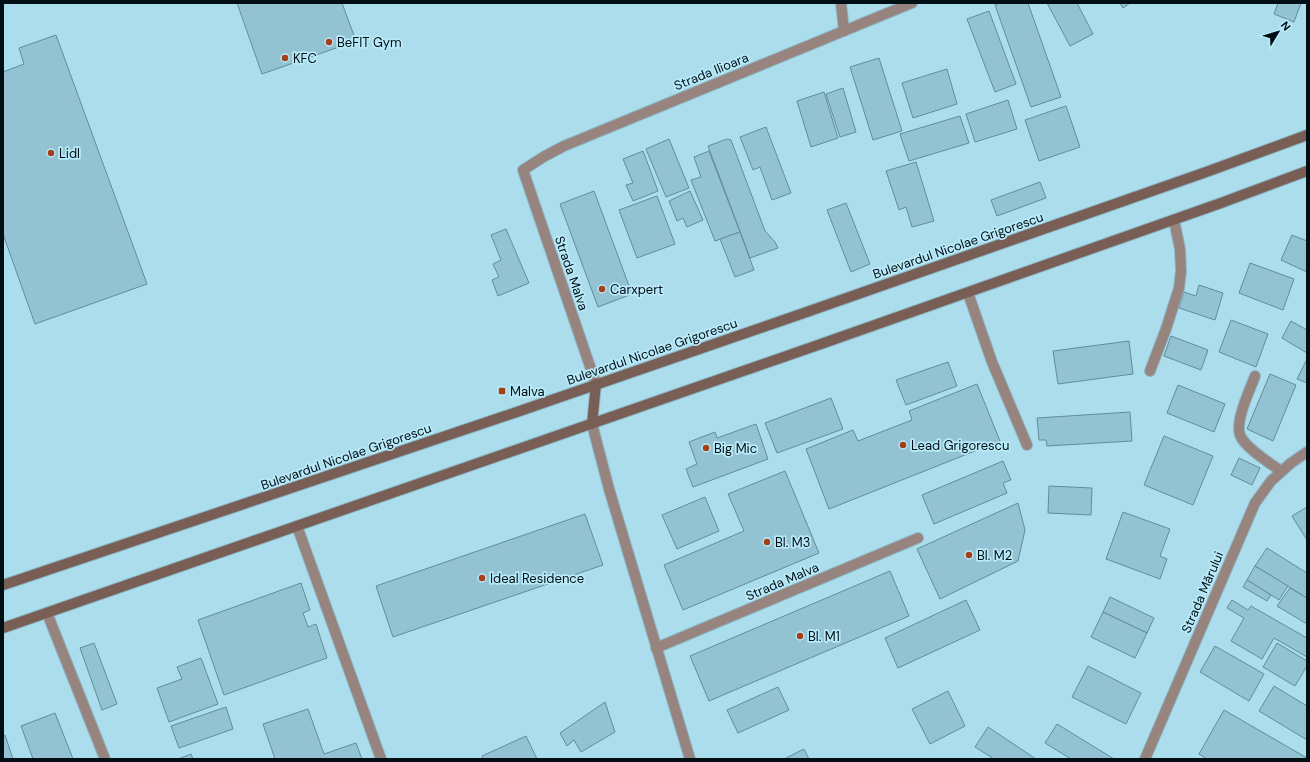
<svg xmlns="http://www.w3.org/2000/svg" width="1310" height="762" font-family="'DM Sans',sans-serif">
<style>
.building{fill:#93c3d2;stroke:#5f8d9b}
.lines{fill:none;stroke-linecap:round;stroke-linejoin:round}
.lane-casing{stroke:#8db8c6;stroke-width:12}
.street-casing{stroke:#8db8c6;stroke-width:12}
.secondary-casing{stroke:#8db8c6;stroke-width:12}
.lane{stroke:#97847e;stroke-width:10}
.street{stroke:#97847e;stroke-width:10}
.secondary{stroke:#785e55;stroke-width:10}
.poi-dot{fill:#a53f17;stroke:#b9eafa;stroke-width:1.5}
.labels{text-anchor:middle;stroke-width:3.5;stroke-linejoin:round;paint-order:stroke}
.poi-label{font-size:13px;fill:#000f14;stroke:#b9eafa;text-anchor:start}
.street-label{font-size:13px;fill:#000f14;stroke:#b9eafa}
</style>
<rect width="100%" height="100%" fill="#acdded"/>
<g class="building">
<polygon points="237,3 342,3 356,41 262,74"/>
<polygon points="1000,3 1028,3 1061,97 1031,107 995,5"/>
<polygon points="1047,3 1077,3 1093,34 1070,46"/>
<polygon points="1120,3 1130,3 1123,8"/>
<polygon points="1278,3 1301,3 1294,22 1274,14"/>
<polygon points="989,11 1016,84 995,92 967,19"/>
<polygon points="56,35 147,284 35,324 3,234 3,72 24,64 19,48"/>
<polygon points="879,58 902,131 873,140 850,67"/>
<polygon points="947,69 957,104 913,118 902,83"/>
<polygon points="843,88 856,132 840,137 826,94"/>
<polygon points="824,92 838,138 811,147 797,101"/>
<polygon points="1008,100 1017,129 975,142 966,114"/>
<polygon points="1066,106 1080,147 1039,161 1025,120"/>
<polygon points="960,116 969,143 909,161 900,134"/>
<polygon points="766,127 791,193 772,200 760,167 753,170 740,137"/>
<polygon points="669,139 689,188 666,197 646,149"/>
<polygon points="727,139 731,140 765,231 775,242 778,248 750,258 708,146"/>
<polygon points="643,151 658,191 633,201 626,185 633,183 623,159"/>
<polygon points="709,151 740,232 715,241 691,180 701,177 694,157"/>
<polygon points="916,162 934,221 912,227 906,207 899,210 886,171"/>
<polygon points="1040,182 1046,198 997,216 991,200"/>
<polygon points="594,191 632,294 598,307 560,204"/>
<polygon points="690,191 703,220 687,227 683,218 677,221 669,201"/>
<polygon points="657,196 675,244 637,258 619,210"/>
<polygon points="846,203 870,264 851,272 827,210"/>
<polygon points="506,229 529,283 498,296 492,280 499,277 493,264 501,260 491,235"/>
<polygon points="740,232 754,270 735,277 720,239"/>
<polygon points="1292,235 1307,241 1307,272 1281,260"/>
<polygon points="1250,263 1294,279 1283,310 1239,293"/>
<polygon points="1199,285 1223,293 1215,320 1179,308 1184,292 1196,296"/>
<polygon points="1231,320 1268,334 1256,367 1219,352"/>
<polygon points="1291,321 1307,330 1307,353 1282,338"/>
<polygon points="1171,336 1208,350 1201,370 1164,356"/>
<polygon points="1129,341 1133,374 1058,384 1053,351"/>
<polygon points="1307,359 1307,383 1297,379"/>
<polygon points="948,362 957,386 906,405 896,380"/>
<polygon points="1270,374 1296,385 1273,441 1247,429"/>
<polygon points="977,384 1000,441 829,509 806,449 853,430 858,441 912,420 909,411"/>
<polygon points="1178,385 1225,404 1214,432 1167,413"/>
<polygon points="831,398 843,429 777,453 765,423"/>
<polygon points="1130,412 1132,441 1047,446 1046,440 1039,440 1037,418"/>
<polygon points="756,424 768,459 693,487 686,469 697,464 689,442 715,432 717,438"/>
<polygon points="1164,436 1213,456 1193,505 1144,485"/>
<polygon points="1239,458 1260,468 1252,485 1231,475"/>
<polygon points="1003,461 1011,480 1003,483 1007,493 934,524 922,495"/>
<polygon points="785,471 819,553 683,610 664,565 744,531 728,494"/>
<polygon points="1049,486 1092,488 1091,515 1048,513"/>
<polygon points="705,497 719,531 677,549 662,515"/>
<polygon points="1018,503 1025,530 1018,561 940,599 917,549"/>
<polygon points="1307,507 1307,540 1292,516"/>
<polygon points="1123,512 1170,529 1160,556 1167,559 1160,579 1106,559"/>
<polygon points="585,514 603,565 393,637 376,586"/>
<polygon points="1267,548 1307,573 1307,598 1255,566"/>
<polygon points="1255,566 1288,586 1279,600 1247,580"/>
<polygon points="890,571 909,616 709,701 690,656"/>
<polygon points="1247,580 1271,595 1267,601 1243,587"/>
<polygon points="301,583 310,610 303,613 308,627 316,624 327,658 224,695 198,620"/>
<polygon points="1290,588 1307,598 1307,624 1277,606"/>
<polygon points="1110,597 1154,618 1147,633 1103,612"/>
<polygon points="966,600 980,630 898,668 885,638"/>
<polygon points="1232,600 1248,610 1251,606 1307,638 1307,657 1274,638 1262,659 1231,641 1244,618 1227,608"/>
<polygon points="1103,612 1147,633 1135,658 1091,637"/>
<polygon points="94,643 117,704 102,710 80,648"/>
<polygon points="1277,643 1307,661 1307,666 1295,686 1263,667"/>
<polygon points="1215,646 1264,674 1249,701 1200,672"/>
<polygon points="201,658 218,704 169,722 157,688 182,679 177,667"/>
<polygon points="1088,666 1141,693 1126,724 1072,697"/>
<polygon points="1274,686 1307,706 1307,740 1259,711"/>
<polygon points="778,687 789,710 738,733 727,710"/>
<polygon points="948,691 965,726 930,744 912,709"/>
<polygon points="605,702 615,732 581,752 574,740 567,746 560,733"/>
<polygon points="226,707 233,729 179,748 171,726"/>
<polygon points="308,709 324,754 356,743 362,759 275,759 263,724"/>
<polygon points="1224,710 1307,758 1307,759 1207,759 1199,754"/>
<polygon points="55,713 73,759 33,759 21,726"/>
<polygon points="1057,724 1114,759 1071,759 1045,743"/>
<polygon points="988,727 1036,759 994,759 975,747"/>
<polygon points="5,735 13,759 3,759 3,736"/>
<polygon points="526,736 537,759 483,759 482,756"/>
<polygon points="804,749 809,759 784,759"/>
<polygon points="191,754 193,759 178,759"/>
</g>
<g class="lines">
<g class="lane-casing">
<g id="lane">
<polyline points="841,3 844,31"/>
<polyline points="297,526 381,759"/>
<polyline points="47,613 105,759"/>
<polyline points="656,648 918,538"/>
</g>
</g>
<g class="street-casing">
<g id="street">
<polyline points="968,293 992,362 1027,445"/>
<polyline points="1150,371 1166,329 1179,288 1181,271 1180,249 1174,220"/>
<path d="M1255,376C1250,390 1235,420 1240,435C1245,448 1270,463 1281,471"/>
<polyline points="596,384 523,170 545,156 564,146 912,3"/>
<polyline points="592,424 609,489 690,759"/>
<polyline points="1145,759 1255,503 1271,481 1291,463 1307,452"/>
</g>
</g>
<g class="secondary-casing">
<g id="secondary">
<polyline points="592,424 596,384"/>
<polyline points="3,585 514,413 801,314 1209,171 1307,135"/>
<polyline points="3,628 821,344 1221,203 1307,171"/>
</g>
</g>
<use href="#lane" class="lane"/>
<use href="#street" class="street"/>
<use href="#secondary" class="secondary"/>
</g>
<g class="poi-dot">
<circle cx="329" cy="42" r="4"/>
<circle cx="285" cy="58" r="4"/>
<circle cx="51" cy="153" r="4"/>
<circle cx="602" cy="289" r="4"/>
<rect x="498" y="387" width="8" height="8" rx="2"/>
<circle cx="903" cy="445" r="4"/>
<circle cx="706" cy="448" r="4"/>
<circle cx="767" cy="542" r="4"/>
<circle cx="969" cy="555" r="4"/>
<circle cx="482" cy="578" r="4"/>
<circle cx="800" cy="636" r="4"/>
</g>
<g class="labels">
<g class="poi-label">
<text x="337" y="47">BeFIT Gym</text>
<text x="293" y="63">KFC</text>
<text x="59" y="158">Lidl</text>
<text x="610" y="294">Carxpert</text>
<text x="510" y="396">Malva</text>
<text x="911" y="450">Lead Grigorescu</text>
<text x="714" y="453">Big Mic</text>
<text x="775" y="547">Bl. M3</text>
<text x="977" y="560">Bl. M2</text>
<text x="490" y="583">Ideal Residence</text>
<text x="808" y="641">Bl. M1</text>
</g>
<g class="street-label">
<text transform="translate(711 71) rotate(-22)" y="5">Strada Ilioara</text>
<text transform="translate(958 245) rotate(-19)" y="5">Bulevardul Nicolae Grigorescu</text>
<text transform="translate(572 273) rotate(71)" y="5">Strada Malva</text>
<text transform="translate(652 351) rotate(-19)" y="5">Bulevardul Nicolae Grigorescu</text>
<text transform="translate(346 456) rotate(-19)" y="5">Bulevardul Nicolae Grigorescu</text>
<text transform="translate(782 581) rotate(-23)" y="5">Strada Malva</text>
<text transform="translate(1202 592) rotate(-67)" y="5">Strada Mărului</text>
</g>
</g>
<rect width="1310" height="762" fill="none" stroke="#000f14" stroke-width="8"/>
<g transform="translate(1278 32) rotate(52)" stroke="#b9eafa" stroke-width="3" paint-order="stroke">
<path d="M0-3L7 15L0 10L-7 15Z" fill="#000f14"/>
<text y="-6" font-size="11" font-weight="bold" text-anchor="middle" fill="#000f14">N</text>
</g>
</svg>
